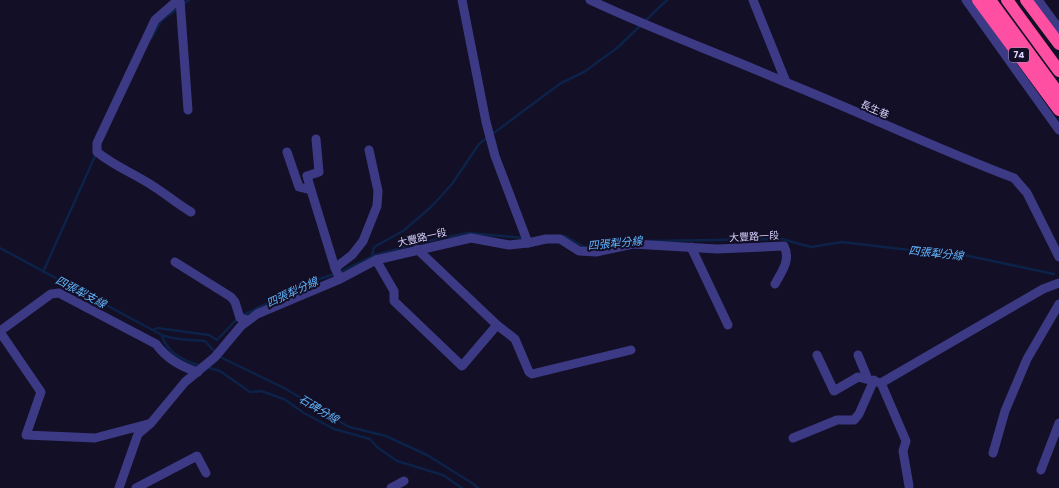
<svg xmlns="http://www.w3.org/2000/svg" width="1059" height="488" font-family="Poppins,'Noto Sans TC',sans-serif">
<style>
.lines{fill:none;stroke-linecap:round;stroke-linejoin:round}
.stream{stroke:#0c2248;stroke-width:2.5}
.minor{stroke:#3d3a85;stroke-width:9}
.highway{stroke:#ff4fa3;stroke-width:12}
.labels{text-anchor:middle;stroke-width:4;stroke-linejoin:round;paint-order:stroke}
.shield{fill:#130f26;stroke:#9e99be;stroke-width:1}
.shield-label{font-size:9px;font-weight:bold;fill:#d9d4ff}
.street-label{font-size:10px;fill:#d9d4ff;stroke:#130f26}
.water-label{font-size:11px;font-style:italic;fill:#62b6ff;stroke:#130f26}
</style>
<rect width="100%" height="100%" fill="#130f26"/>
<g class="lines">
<g class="stream">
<polyline points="182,5 189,0"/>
<polyline points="645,21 667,0"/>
<polyline points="151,39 161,21 178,8"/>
<polyline points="561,236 565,236 584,247 619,243"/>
<polyline points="648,241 782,239 811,247 842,242 935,253 950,252 1054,274"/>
<path d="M0,248L162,335C176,341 190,339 205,341L215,352"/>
<polyline points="372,256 374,247 403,231 431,207 452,184 479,144 561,83 584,72 617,48 641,25"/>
<polyline points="43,272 96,154"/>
<polyline points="340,272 375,255 428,241 468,233 524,238"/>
<polyline points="241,316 316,280 335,274"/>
<polyline points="153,330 157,328 209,335 217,340 237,319"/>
<path d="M162,336C168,354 184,361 201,366"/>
<polyline points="218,356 286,389 349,427 386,436 427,455 472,483 478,488"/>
<polyline points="206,367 220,371 250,392 261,391 284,399 304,413 334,429 370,439 377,447 397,461 443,475 462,488"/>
</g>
<g class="minor">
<path d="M178,0L155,20L97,143V152C114,166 135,174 153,186C166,194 177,204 191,212"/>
<polyline points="180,0 188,110"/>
<polyline points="462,0 486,122 495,156 528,243"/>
<path d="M590,0C654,30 720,54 785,82C862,113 937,149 1014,178L1027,193L1059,257"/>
<polyline points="753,0 786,82"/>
<polyline points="966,0 1059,130"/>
<polyline points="1038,0 1059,29"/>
<polyline points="287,152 299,187 311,190 335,268 340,279"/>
<polyline points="311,190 307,176 319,172 316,139"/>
<polyline points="691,247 728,325"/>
<polyline points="417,249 497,325 515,339 529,372 532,374 631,350"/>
<polyline points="376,260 394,291 394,301 462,366 497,325"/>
<polyline points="175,262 231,297 235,302 240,318 248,320"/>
<polyline points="335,268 352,255 363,241 377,206 378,191 369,150"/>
<path d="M0,331L51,294L59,293L156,344C167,359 181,367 198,372"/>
<polyline points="0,332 41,392 26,435 95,438 148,424"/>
<polyline points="817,355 834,391 858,377 881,383 1043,289 1059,283"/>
<polyline points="858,355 867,377"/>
<polyline points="881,383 906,441 903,451 909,486"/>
<polyline points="793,438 837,420 854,420 859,414 874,380"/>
<polyline points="993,453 1005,411 1027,359 1059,304"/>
<polyline points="1041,470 1059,423"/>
<path d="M119,488L138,434L151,423L185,382L215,357L241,326L257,314L340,279L376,260L471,238L509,245L528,243L546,239H560L579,251L596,252L633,244L717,249L784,246C791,260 782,271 775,284"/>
<polyline points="136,488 197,456 206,473"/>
<polyline points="391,488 404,481"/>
</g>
<g class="highway">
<polyline points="978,0 1059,110"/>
<polyline points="990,0 1059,94"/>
<polyline points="1007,0 1059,71"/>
<polyline points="1026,0 1059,44"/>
</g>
</g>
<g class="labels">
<rect class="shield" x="1009" y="48" width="20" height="14" rx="3"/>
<g class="shield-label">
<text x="1019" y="58">74</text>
</g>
<g class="street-label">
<text transform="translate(875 109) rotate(23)" y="4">長生巷</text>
<text transform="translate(754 236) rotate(-3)" y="4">大豐路一段</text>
<text transform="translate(422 237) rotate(-13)" y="4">大豐路一段</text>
</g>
<g class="water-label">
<text transform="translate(615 243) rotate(-5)" y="4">四張犁分線</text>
<text transform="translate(936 253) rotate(6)" y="4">四張犁分線</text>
<text transform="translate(81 292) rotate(28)" y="4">四張犁支線</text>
<text transform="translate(292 292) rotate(-25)" y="4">四張犁分線</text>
<text transform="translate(319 409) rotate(31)" y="4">石碑分線</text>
</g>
</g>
</svg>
